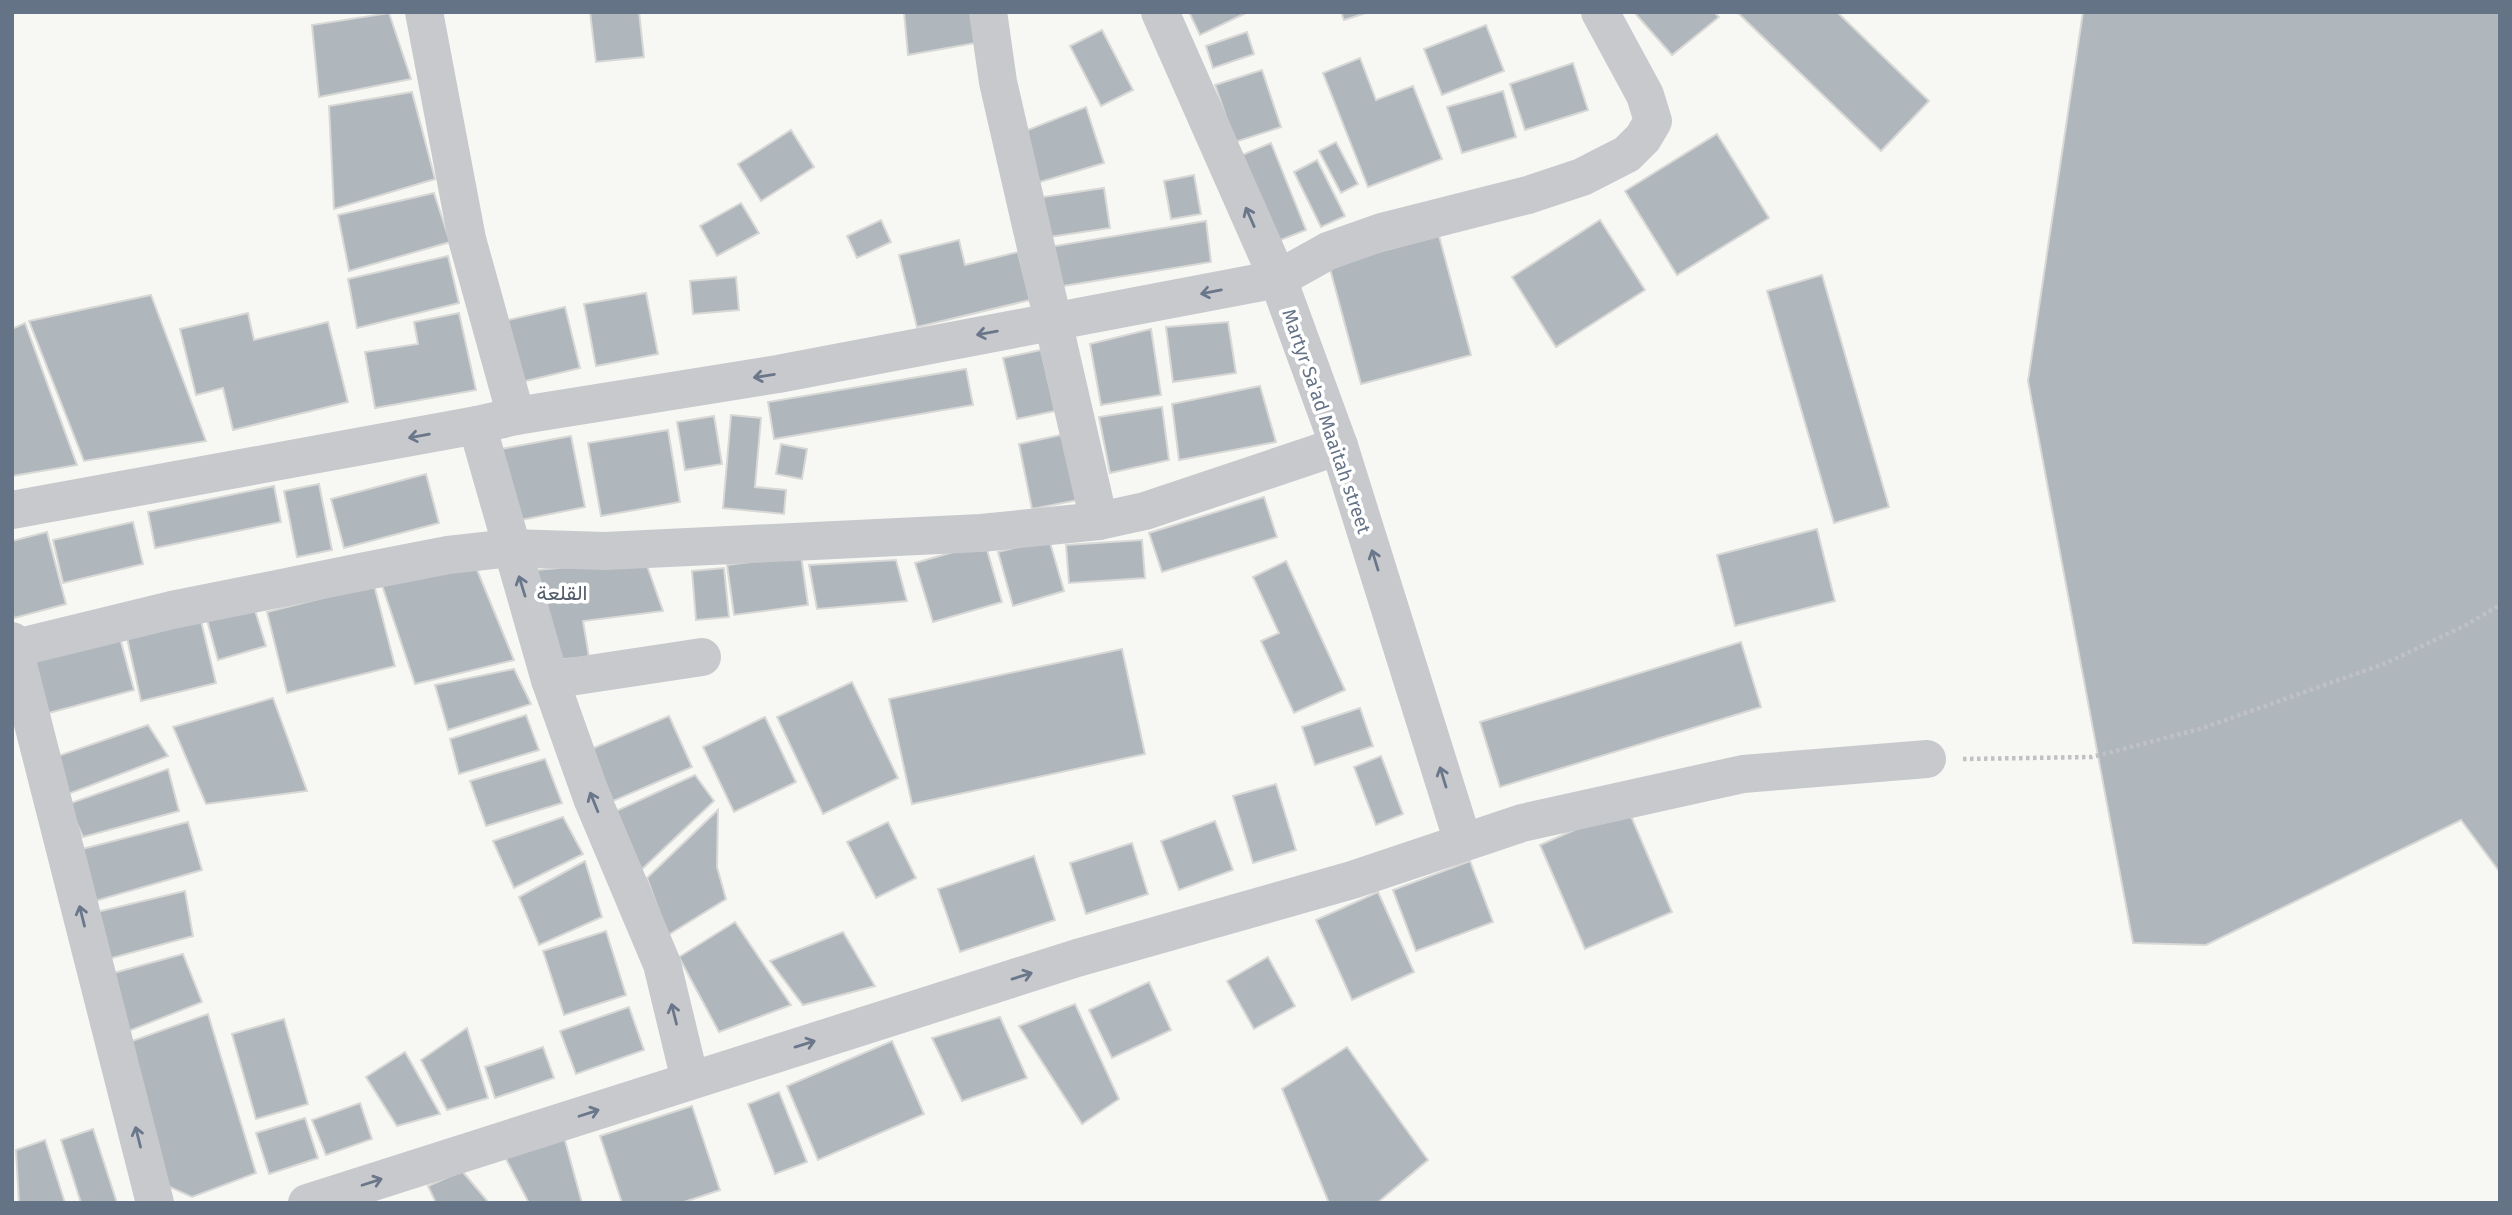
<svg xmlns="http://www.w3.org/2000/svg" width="2512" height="1215" font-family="'Fira Sans',Vazirmatn,sans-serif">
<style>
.building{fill:#afb6bc;stroke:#d8d8d6;stroke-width:2}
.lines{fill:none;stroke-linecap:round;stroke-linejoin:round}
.path{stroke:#c0c1c4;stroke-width:4.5;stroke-dasharray:3.5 3.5;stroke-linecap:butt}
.minor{stroke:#c7c9cd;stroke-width:38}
.oneway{stroke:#6a778a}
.labels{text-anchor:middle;stroke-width:7;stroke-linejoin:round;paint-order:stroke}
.street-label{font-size:19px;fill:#657386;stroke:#fff}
.neighbourhood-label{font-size:21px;fill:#535d6a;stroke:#fff}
</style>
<rect width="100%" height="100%" fill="#f7f7f4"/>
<g class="building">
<polygon points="590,12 639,12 644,57 596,62"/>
<polygon points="904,12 976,12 981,42 908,55"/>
<polygon points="1189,12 1243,12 1244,14 1200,35"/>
<polygon points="1341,12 1369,12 1344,20"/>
<polygon points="1634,12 1714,12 1719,17 1672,55"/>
<polygon points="1737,12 1837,12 1929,101 1881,151"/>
<polygon points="2083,12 2500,12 2499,871 2461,820 2206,945 2133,943 2028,381"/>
<polygon points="389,13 411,79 319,97 312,25"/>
<polygon points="1486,25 1504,71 1442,95 1424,49"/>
<polygon points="1102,30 1133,90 1101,106 1070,46"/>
<polygon points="1247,32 1254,54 1213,68 1206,46"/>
<polygon points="1360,58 1376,100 1413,86 1442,159 1368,187 1323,73"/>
<polygon points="1573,63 1588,110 1525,130 1510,84"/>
<polygon points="1262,70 1281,127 1235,142 1215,85"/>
<polygon points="1503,91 1516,137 1462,153 1447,107"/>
<polygon points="412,92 435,179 334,209 329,106"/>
<polygon points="1086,107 1104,163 1033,184 1020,133"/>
<polygon points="791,130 814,167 761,201 738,164"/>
<polygon points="1717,134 1769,218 1677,275 1625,191"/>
<polygon points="1336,142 1358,184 1341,193 1319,151"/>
<polygon points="1271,143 1306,230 1278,241 1242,155"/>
<polygon points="1317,160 1345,216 1321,227 1294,172"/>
<polygon points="1194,175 1201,214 1171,219 1164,181"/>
<polygon points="1104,188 1110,228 1049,237 1043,197"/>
<polygon points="434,193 450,242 349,271 338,215"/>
<polygon points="741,203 759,233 717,256 700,226"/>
<polygon points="881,220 891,242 857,258 847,236"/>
<polygon points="1600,220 1645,290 1556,347 1512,277"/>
<polygon points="1206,221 1211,262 1057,287 1049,247"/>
<polygon points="1439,236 1471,355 1361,384 1329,265"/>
<polygon points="959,240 965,265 1018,252 1030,300 917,327 899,255"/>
<polygon points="448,256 459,303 357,328 348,279"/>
<polygon points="1822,275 1889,507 1834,523 1767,291"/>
<polygon points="736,277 739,310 693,314 690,281"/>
<polygon points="646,293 658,354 596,366 584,304"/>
<polygon points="151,295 206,441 84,461 29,321"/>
<polygon points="565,307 580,368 513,384 499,322"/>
<polygon points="248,313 254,340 328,322 348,402 233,430 223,388 196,395 180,329"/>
<polygon points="459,313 476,390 375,408 365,352 418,344 414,322"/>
<polygon points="1228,322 1236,373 1173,382 1166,327"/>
<polygon points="25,323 77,465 12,476 12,329"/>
<polygon points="1151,329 1161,395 1101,405 1090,344"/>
<polygon points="1041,350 1055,411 1017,419 1003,358"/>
<polygon points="966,369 973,405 774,439 768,402"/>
<polygon points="1260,386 1276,442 1179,460 1172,404"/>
<polygon points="1162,407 1169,460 1110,473 1099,417"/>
<polygon points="731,415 761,418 755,487 786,490 784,514 723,508"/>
<polygon points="714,416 722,464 685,470 677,422"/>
<polygon points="668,430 680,502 601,516 588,443"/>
<polygon points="1070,433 1083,499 1032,509 1019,444"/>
<polygon points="571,436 585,507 511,522 496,450"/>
<polygon points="781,444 807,449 802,479 776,474"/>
<polygon points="426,474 439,523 344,548 331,499"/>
<polygon points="319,484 332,550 297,557 284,491"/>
<polygon points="274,486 281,522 155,548 148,512"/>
<polygon points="1264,497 1277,537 1162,572 1149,533"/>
<polygon points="133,522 143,564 63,583 53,540"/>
<polygon points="1817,529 1835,601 1735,626 1717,555"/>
<polygon points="47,532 66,604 14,618 12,610 12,541"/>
<polygon points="1049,539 1064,591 1013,606 998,552"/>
<polygon points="1142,540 1145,578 1069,583 1066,545"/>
<polygon points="985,543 1002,602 933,622 915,563"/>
<polygon points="801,555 808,605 734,615 727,565"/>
<polygon points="473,560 514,660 415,684 381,582"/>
<polygon points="645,560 663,611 583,621 589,657 553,660 536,570"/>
<polygon points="896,560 907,601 817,609 809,565"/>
<polygon points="1286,561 1345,690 1294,713 1261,641 1279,633 1253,577"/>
<polygon points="724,568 729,617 696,620 692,571"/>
<polygon points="374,585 395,666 287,693 267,612"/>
<polygon points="254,607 266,646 218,660 207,620"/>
<polygon points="201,621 216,683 141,701 127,638"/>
<polygon points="118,631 134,690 45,714 29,656"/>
<polygon points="1741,642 1761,707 1500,787 1480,722"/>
<polygon points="1122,649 1145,754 912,804 889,699"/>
<polygon points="514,669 531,704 448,730 435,685"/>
<polygon points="852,682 898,778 823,814 777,717"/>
<polygon points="273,698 307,791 206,804 173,727"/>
<polygon points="1360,708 1373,746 1315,765 1302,727"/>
<polygon points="526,715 539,750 459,774 450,739"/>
<polygon points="669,716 692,767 613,801 591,749"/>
<polygon points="765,717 796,782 734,812 703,747"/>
<polygon points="148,725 168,756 68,794 55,757"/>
<polygon points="1381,756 1403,814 1376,825 1354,767"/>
<polygon points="545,759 562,803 486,826 470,781"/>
<polygon points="168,769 179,811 83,837 68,804"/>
<polygon points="695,775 714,801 639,872 616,811"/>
<polygon points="1276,784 1296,850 1253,863 1233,796"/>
<polygon points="1627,807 1672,912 1585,949 1540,845"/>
<polygon points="718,810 717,867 726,899 668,935 647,878"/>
<polygon points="563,817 583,854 514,888 493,841"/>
<polygon points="1215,821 1233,870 1179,890 1161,841"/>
<polygon points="188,822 202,870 95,901 82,849"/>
<polygon points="888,822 916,878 876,898 847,842"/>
<polygon points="1132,843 1148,894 1086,914 1070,863"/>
<polygon points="1034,856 1055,920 960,952 938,889"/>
<polygon points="585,861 602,917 539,945 519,897"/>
<polygon points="1470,861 1493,922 1416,951 1393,890"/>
<polygon points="185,891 193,936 108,959 97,912"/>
<polygon points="1378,892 1414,972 1352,1000 1316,920"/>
<polygon points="735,922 791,1005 719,1032 679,957"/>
<polygon points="606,931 626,995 564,1015 543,951"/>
<polygon points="843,932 875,986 803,1005 770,961"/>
<polygon points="183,954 202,1002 126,1032 110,974"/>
<polygon points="1268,957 1295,1006 1254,1029 1227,981"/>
<polygon points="1149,982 1171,1030 1112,1058 1089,1010"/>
<polygon points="1075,1004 1119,1099 1082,1124 1019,1026"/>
<polygon points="629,1007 644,1050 576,1074 560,1031"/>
<polygon points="208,1014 256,1173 192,1197 161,1183 118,1046"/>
<polygon points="1000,1017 1027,1078 962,1101 932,1038"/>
<polygon points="284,1019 308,1104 256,1119 232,1034"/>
<polygon points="467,1028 488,1098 447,1110 421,1060"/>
<polygon points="892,1041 924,1114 818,1160 787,1086"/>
<polygon points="543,1047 554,1078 495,1098 485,1067"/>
<polygon points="1347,1047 1428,1160 1377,1203 1329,1203 1282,1089"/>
<polygon points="405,1052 440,1114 397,1126 366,1077"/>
<polygon points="779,1092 807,1162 775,1174 748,1104"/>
<polygon points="360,1103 372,1139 326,1155 312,1120"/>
<polygon points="692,1106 720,1190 681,1203 622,1203 600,1136"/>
<polygon points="305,1118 318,1158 269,1174 256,1133"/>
<polygon points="93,1129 117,1203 81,1203 61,1140"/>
<polygon points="564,1137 582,1203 529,1203 505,1157"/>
<polygon points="45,1140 65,1203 19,1203 16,1150"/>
<polygon points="462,1171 489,1203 436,1203 428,1186"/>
</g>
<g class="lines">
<polyline class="path" points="1963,759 2092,757 2200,729 2384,664 2464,626 2500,605"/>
<g class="minor">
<polyline points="424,12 467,239 516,416"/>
<polyline points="988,12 998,82 1099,521"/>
<polyline points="1160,12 1278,279 1339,446 1463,842"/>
<polyline points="477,425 550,680 592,798 662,964 690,1080"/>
<polyline points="12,510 477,425 516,416 778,374 1278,279 1328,251 1382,232 1528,195 1582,177 1627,154 1643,138 1653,121 1645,95 1600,12"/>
<polyline points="12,641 155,1203"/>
<polyline points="12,649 172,610 366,571 448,555 511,548 605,551 981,533 1099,521 1145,511 1339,446"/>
<polyline points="550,680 702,657"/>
<polyline points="307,1203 1077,958 1352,880 1522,823 1743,774 1927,759"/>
</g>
</g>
<defs><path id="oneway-shaft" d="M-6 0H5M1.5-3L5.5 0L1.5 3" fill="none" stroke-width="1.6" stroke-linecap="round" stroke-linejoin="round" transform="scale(1.75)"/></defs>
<g class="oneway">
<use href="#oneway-shaft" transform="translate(1250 217) rotate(-114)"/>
<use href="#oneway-shaft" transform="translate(1211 292) rotate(169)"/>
<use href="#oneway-shaft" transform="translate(987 333) rotate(170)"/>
<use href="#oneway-shaft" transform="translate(764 376) rotate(171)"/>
<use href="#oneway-shaft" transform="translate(419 436) rotate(170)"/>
<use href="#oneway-shaft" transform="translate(1375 560) rotate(-107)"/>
<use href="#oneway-shaft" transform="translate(522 586) rotate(-107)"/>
<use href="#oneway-shaft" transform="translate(1443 777) rotate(-107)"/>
<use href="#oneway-shaft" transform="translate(594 802) rotate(-112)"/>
<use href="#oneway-shaft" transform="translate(82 916) rotate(-104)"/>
<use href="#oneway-shaft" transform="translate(1022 976) rotate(-17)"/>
<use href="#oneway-shaft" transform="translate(674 1014) rotate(-104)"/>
<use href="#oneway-shaft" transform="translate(805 1044) rotate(-17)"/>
<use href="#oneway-shaft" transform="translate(589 1113) rotate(-18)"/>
<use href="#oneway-shaft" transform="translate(138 1137) rotate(-104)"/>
<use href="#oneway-shaft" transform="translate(372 1182) rotate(-18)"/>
</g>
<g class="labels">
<g class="street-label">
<text transform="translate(1327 421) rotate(71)" y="7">Martyr Sa'ad Maaitah street</text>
</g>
<g class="neighbourhood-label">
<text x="562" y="600">القلعة</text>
</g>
</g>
<rect width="2512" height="1215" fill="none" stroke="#657386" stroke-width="28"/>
</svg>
